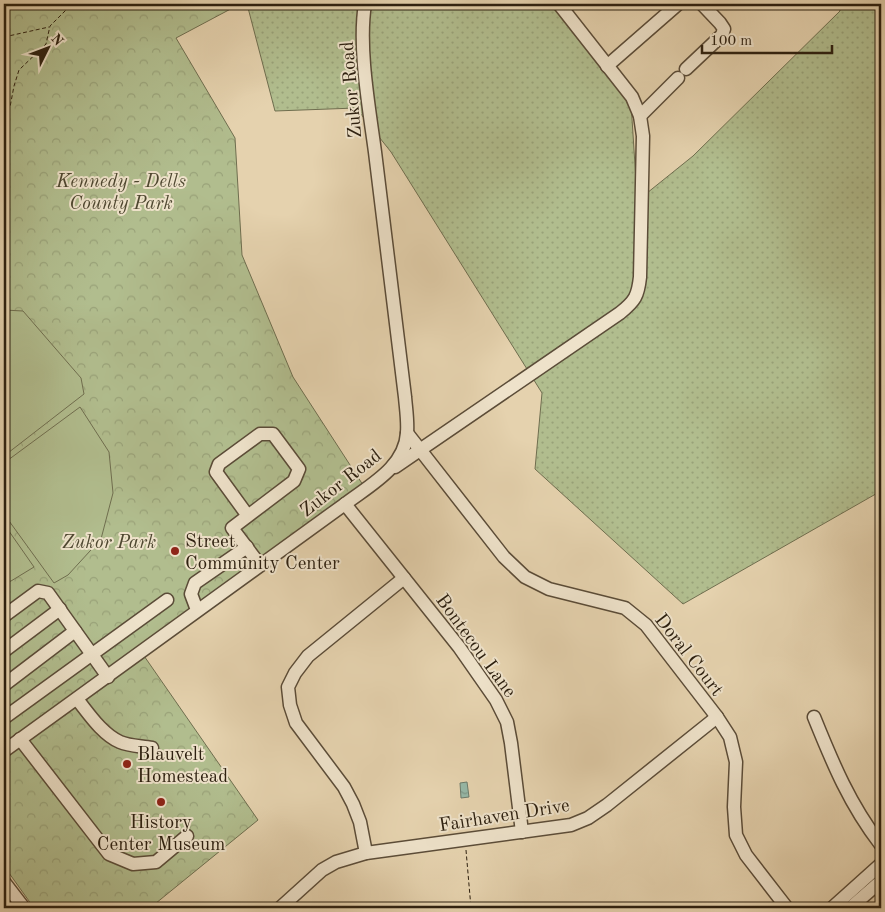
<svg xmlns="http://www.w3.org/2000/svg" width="885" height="912" font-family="'Old Standard TT',serif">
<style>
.grass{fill:url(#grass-dots);stroke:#6f6e4f}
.park{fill:url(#park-crowns);stroke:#6f6e4f}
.pitch{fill:#b1bd8e;stroke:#6f6e4f}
.water{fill:url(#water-ripples);stroke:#6c7b6b}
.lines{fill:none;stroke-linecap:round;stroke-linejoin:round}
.minor-casing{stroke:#5b4c38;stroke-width:15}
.path{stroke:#2d2010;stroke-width:1;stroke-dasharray:4 2.5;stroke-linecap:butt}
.minor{stroke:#eee2ca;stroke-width:12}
.poi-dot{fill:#8f2418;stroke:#eee2ca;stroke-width:2}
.labels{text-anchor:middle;stroke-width:4;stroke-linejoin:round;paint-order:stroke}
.street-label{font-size:19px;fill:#2d2010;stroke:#eee2ca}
.park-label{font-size:19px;font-style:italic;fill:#4e4730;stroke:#eee2ca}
.poi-label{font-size:19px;fill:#2d2010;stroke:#eee2ca;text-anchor:start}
</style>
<defs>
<pattern id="grass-dots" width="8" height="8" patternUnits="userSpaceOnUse" patternTransform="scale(1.25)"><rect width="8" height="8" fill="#b1bd8e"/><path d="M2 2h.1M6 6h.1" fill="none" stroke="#99a279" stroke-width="1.8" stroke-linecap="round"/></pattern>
<pattern id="park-crowns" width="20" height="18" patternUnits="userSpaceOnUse" patternTransform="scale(1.25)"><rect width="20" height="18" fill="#b1bd8e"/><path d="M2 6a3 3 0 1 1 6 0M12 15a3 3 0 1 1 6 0" fill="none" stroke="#99a279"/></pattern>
<pattern id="water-ripples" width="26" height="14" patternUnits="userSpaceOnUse" patternTransform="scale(1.25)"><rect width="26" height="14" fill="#96b8a7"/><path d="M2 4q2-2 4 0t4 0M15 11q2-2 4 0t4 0" fill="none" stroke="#7b9587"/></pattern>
</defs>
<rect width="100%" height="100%" fill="#e5d2ae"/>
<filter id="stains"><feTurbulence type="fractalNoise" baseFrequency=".004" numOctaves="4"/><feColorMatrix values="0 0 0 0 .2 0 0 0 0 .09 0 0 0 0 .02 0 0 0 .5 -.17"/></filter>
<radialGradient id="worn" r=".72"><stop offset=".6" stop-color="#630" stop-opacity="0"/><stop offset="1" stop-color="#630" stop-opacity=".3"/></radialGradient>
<polygon class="grass" points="247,4 555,4 631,103 636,181 647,193 693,156 840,11 839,4 881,4 881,491 683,604 535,469 542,393 391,152 356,108 275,111"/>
<g class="park">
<polygon points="4,4 240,4 176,38 235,138 242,255 293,377 363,485 4,749"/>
<polygon points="142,653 258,820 150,908 34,908 4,866 4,756"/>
</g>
<g class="pitch">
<polygon points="4,310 23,311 81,378 84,394 4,456"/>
<polygon points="80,407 109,452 113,493 101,539 68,575 54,583 4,514 4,463"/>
<polygon points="4,524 34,567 11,581 4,583"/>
</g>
<polygon class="water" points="467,782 469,797 461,798 460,783"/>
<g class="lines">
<g class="minor-casing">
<g id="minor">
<polyline points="607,66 678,4"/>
<polyline points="686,69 722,35 724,29 720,23 702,4"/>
<polyline points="640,116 678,78"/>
<polyline points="407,433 504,557 525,577 549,589 625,608 646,625 717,717 730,737 736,762 734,807 736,835 746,855 787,908"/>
<path d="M395,467L620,313C635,301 638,296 640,277L643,136L640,116L632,97L559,4"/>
<polyline points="345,504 459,647 496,700 507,722 511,743 522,832"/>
<polyline points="248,516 216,472 219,464 260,434 273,434 299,469 294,481 232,528 260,565"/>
<polyline points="197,610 191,594 195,583 247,547"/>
<polyline points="4,616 38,591 48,593 108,677"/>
<polyline points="4,651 60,609"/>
<polyline points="4,685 75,631"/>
<path d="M77,699C89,714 102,734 120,742C129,746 141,746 152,748"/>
<path d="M814,717C833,764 850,805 881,845"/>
<polyline points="4,718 167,600"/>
<polyline points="20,739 109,854 133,864 156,862 187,836"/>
<path d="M4,751L345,504C370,485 405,467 407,433C408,421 406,409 405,397C395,315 385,233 375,152C369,107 358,47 365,4"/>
<polyline points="366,853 360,822 353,804 344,787 296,723 290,705 288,687 295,673 308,656 404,578"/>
<polyline points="4,882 24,908"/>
<polyline points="280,908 322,870 336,862 366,853 571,825 588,818 607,805 717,717"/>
<polyline points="832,908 881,864"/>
<polyline points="850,908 881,881"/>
</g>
</g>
<g class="path">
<polyline points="4,37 49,27"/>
<polyline points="4,124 10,107 14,86 19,70 46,44 50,26 72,4"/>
<polyline points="466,850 471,908"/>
</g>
<use href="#minor" class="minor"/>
</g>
<g class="poi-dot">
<circle cx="175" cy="551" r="5"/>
<circle cx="127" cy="764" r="5"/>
<circle cx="161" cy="802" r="5"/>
</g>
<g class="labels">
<g class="street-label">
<text transform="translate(350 90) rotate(-95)" y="7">Zukor Road</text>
<text transform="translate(340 482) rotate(-38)" y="7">Zukor Road</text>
<text transform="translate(477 645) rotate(54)" y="7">Bontecou Lane</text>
<text transform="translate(690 654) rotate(52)" y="7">Doral Court</text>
<text transform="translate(504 814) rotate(-9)" y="7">Fairhaven Drive</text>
</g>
<g class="park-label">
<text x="121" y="187">Kennedy - Dells<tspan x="121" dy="22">County Park</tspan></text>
<text x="109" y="548">Zukor Park</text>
</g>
<g class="poi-label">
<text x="185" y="547">Street<tspan x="185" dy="22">Community Center</tspan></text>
<text x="137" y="760">Blauvelt<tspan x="137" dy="22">Homestead</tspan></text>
<text x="161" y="828" text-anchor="middle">History<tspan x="161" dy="22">Center Museum</tspan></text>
</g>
</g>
<rect width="885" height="912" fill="none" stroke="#e5d2ae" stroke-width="20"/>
<rect x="5" y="5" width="875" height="902" fill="none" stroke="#2d2010" stroke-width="2.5"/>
<rect x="10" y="10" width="865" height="892" fill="none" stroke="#2d2010"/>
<g transform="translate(48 48) rotate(48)" stroke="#eee2ca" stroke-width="4" paint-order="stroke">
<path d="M0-4L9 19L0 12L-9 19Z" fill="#2d2010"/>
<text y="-8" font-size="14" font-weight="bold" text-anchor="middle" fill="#2d2010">N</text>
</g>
<path d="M702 45v8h130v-8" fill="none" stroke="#2d2010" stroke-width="2.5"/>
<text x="710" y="45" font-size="15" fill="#2d2010" stroke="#eee2ca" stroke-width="4" paint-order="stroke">100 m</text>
<rect width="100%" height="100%" filter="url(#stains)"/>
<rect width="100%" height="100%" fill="url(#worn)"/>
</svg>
